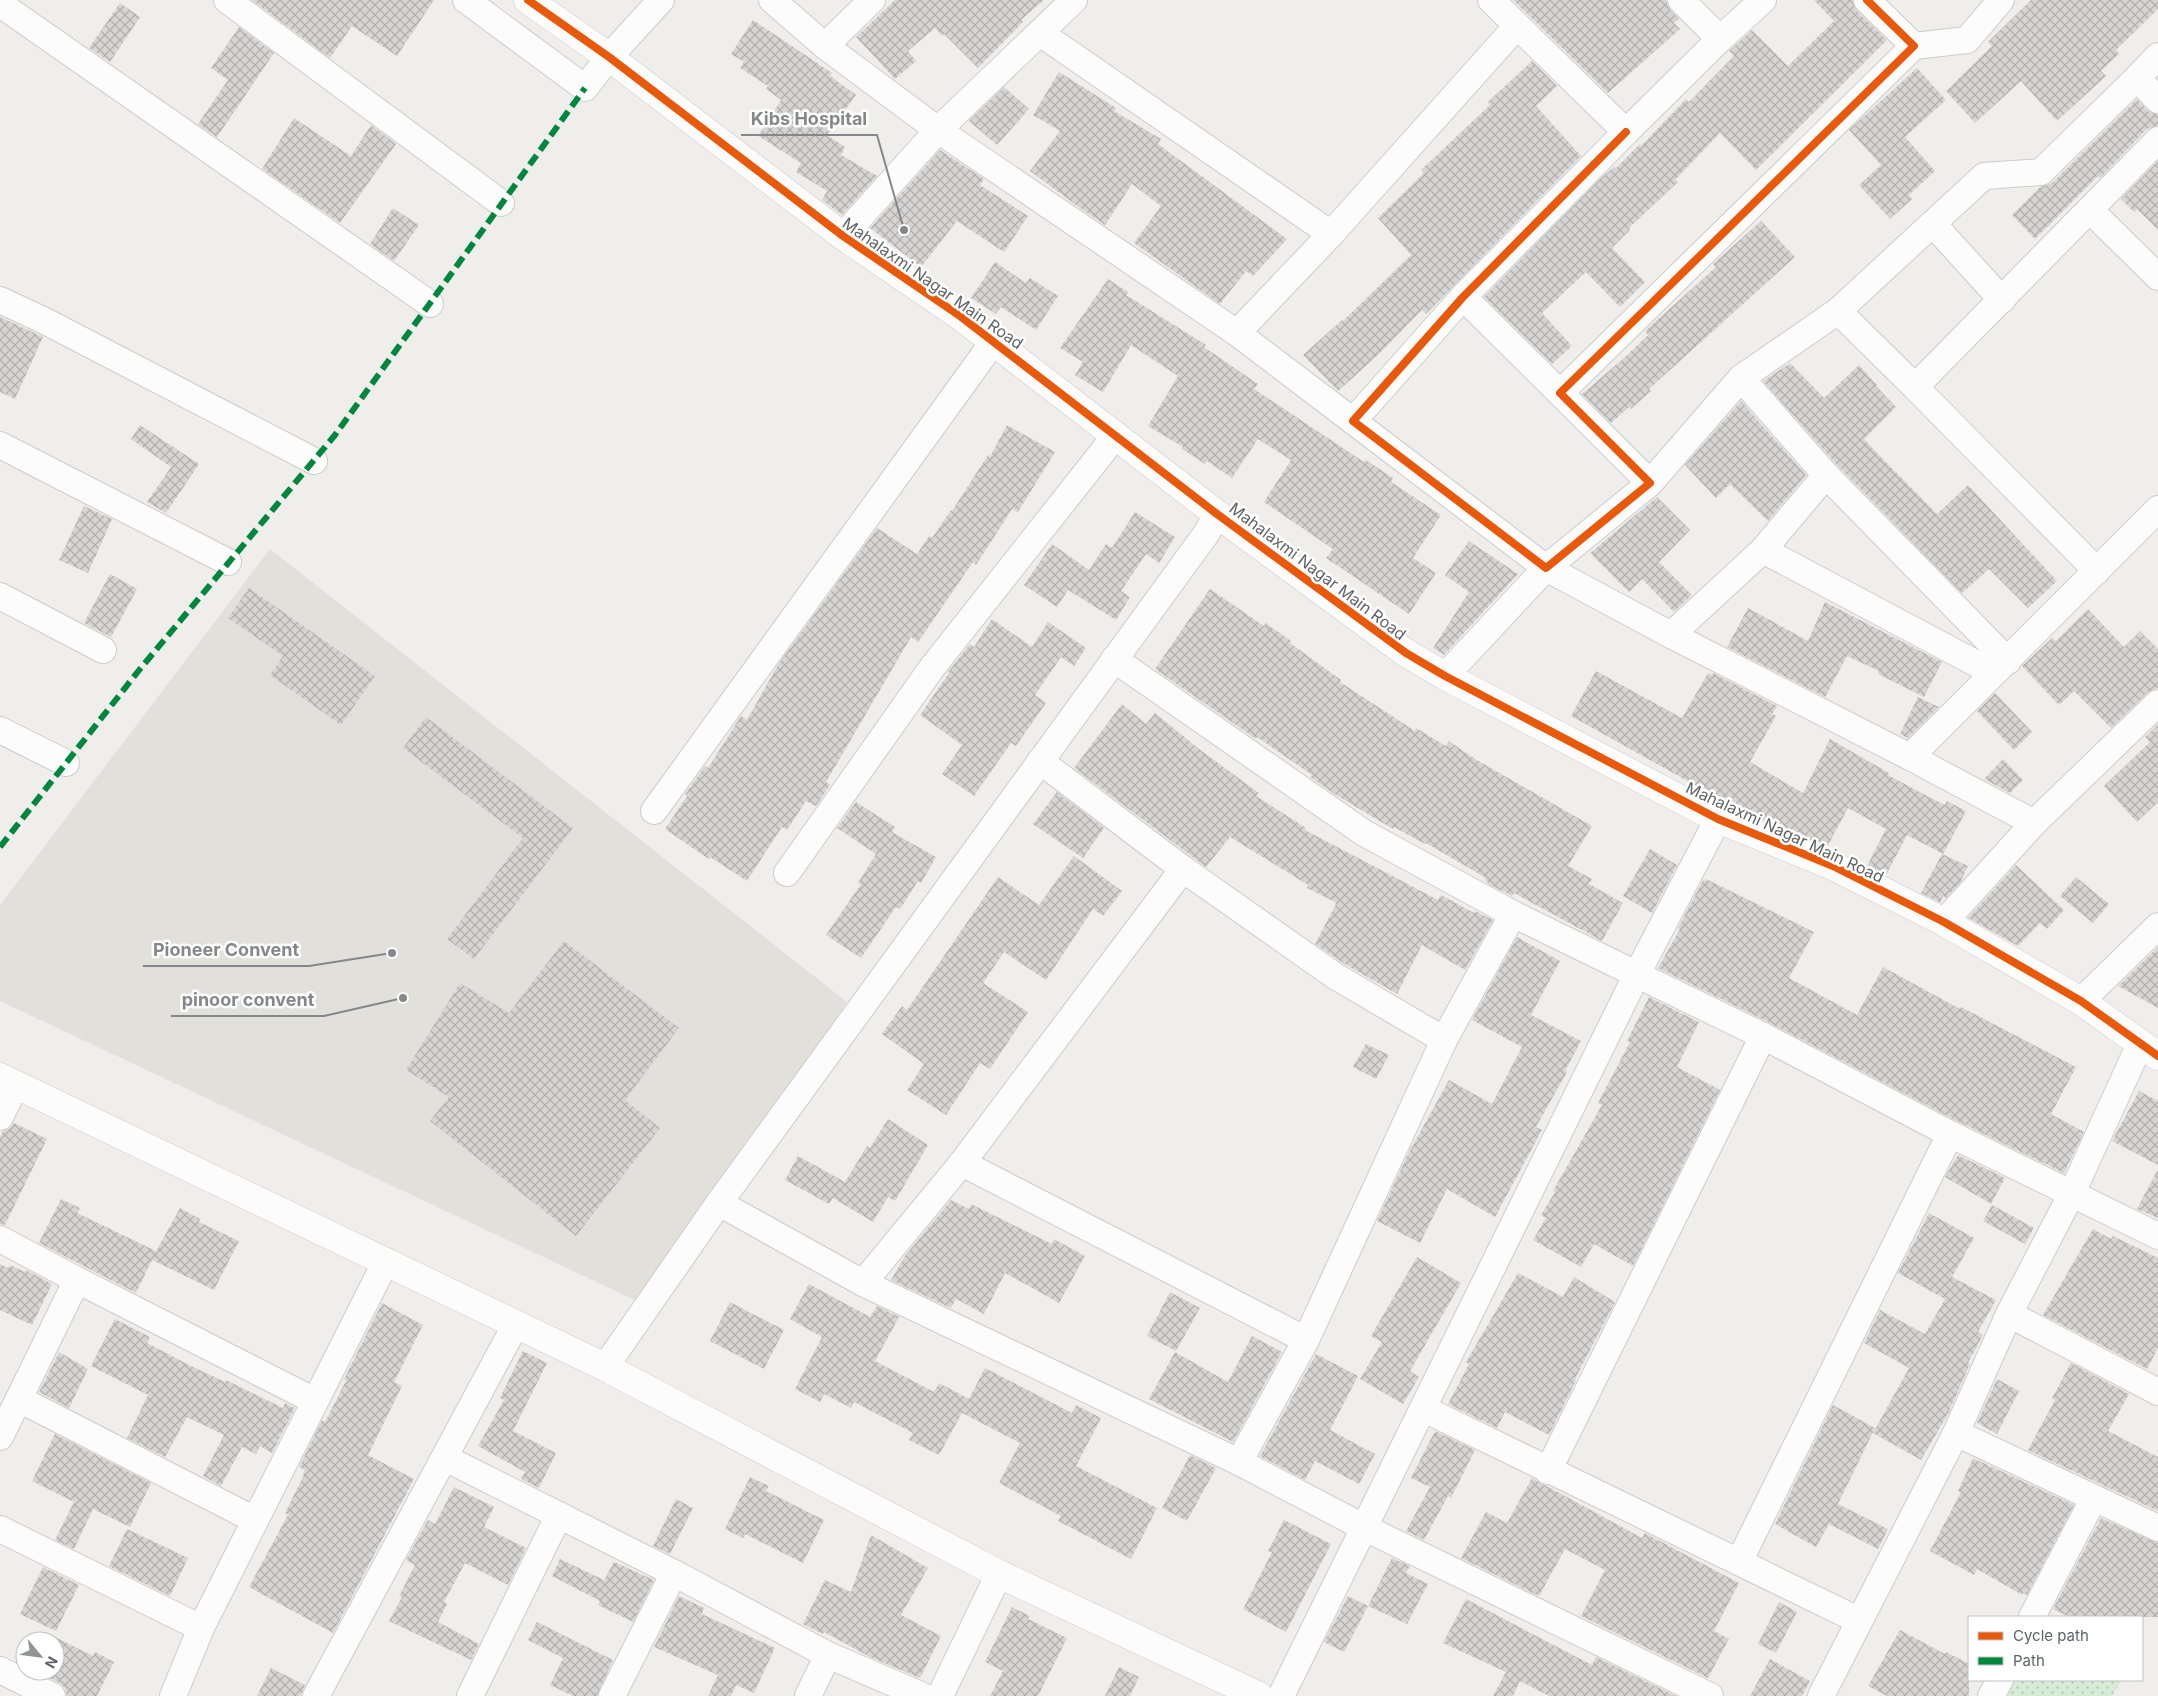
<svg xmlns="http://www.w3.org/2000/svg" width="2158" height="1696" font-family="Inter,sans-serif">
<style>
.education{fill:#e2e0da}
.park{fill:url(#park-dots)}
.building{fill:url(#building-cross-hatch)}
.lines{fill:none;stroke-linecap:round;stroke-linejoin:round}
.minor-casing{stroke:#cbcccc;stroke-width:28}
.tertiary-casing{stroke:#cbcccc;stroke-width:29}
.minor{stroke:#fdfcfc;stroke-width:26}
.tertiary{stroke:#fdfcfc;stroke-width:28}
.quiet{stroke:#00873e;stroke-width:6;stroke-dasharray:12 6;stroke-linecap:butt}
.cycleway-casing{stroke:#fff;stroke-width:11}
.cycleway{stroke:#e8590c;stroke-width:8}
.labels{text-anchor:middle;stroke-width:5;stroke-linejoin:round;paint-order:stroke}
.street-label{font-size:16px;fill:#5f6368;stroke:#fff}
.leader{fill:none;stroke:#84888a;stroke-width:2}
.callout-dot{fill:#84888a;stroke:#fff;stroke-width:2}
.callout-label{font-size:18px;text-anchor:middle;font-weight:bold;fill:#84888a;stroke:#fff;stroke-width:5;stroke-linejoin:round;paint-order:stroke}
</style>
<defs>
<pattern id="park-dots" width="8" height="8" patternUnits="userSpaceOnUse" patternTransform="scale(1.25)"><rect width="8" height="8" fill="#d8ebd6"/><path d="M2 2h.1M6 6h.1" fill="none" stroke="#b2c2b1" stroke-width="1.8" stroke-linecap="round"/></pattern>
<pattern id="building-cross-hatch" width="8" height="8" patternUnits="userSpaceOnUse" patternTransform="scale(1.25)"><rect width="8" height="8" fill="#d6d5d3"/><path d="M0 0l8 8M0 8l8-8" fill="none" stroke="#b1b0af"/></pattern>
</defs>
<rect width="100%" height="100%" fill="#efeeea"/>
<polygon class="education" points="270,549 847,1002 641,1303 0,1001 0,905"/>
<polygon class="park" points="1989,1680 2122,1680 2112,1696 1979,1696"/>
<g class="building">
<polygon points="252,0 434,0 397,56 352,26 330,58"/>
<polygon points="895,0 1044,0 1021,20 1023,22 978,68 944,34 942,36 935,28 908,51 916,61 895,79 856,37"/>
<polygon points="1513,0 1666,0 1670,10 1679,19 1674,23 1680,29 1608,93"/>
<polygon points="1814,0 1852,0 1857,11 1887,40 1756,170 1720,133 1675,180 1678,182 1629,228 1630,230 1612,248 1645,282 1620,307 1586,272 1542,313 1572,346 1552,364 1484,297 1601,178 1614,167 1616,168 1640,144 1641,146 1686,99 1689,102 1734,56 1729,51 1752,30 1788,66 1834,21"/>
<polygon points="2031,0 2158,0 2158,9 2116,50 2119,54 2101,71 2106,76 2057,121 2021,81 1975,123 1946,91 1992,46 1988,42"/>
<polygon points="120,3 140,17 110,62 89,48"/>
<polygon points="753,20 832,73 830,76 856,95 827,135 845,147 841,155 877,176 842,215 822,200 827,191 796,172 801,163 758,136 781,100 766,89 768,86 740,68 744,62 731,54"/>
<polygon points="239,27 274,53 217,137 198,124 228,80 211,68"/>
<polygon points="1532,61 1557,86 1536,106 1581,156 1426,314 1422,310 1378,355 1338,391 1303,355 1342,320 1343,321 1411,255 1378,218 1424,173 1421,170 1490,105 1488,102"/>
<polygon points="1917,68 1946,100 1905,137 1935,171 1909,195 1912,199 1890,219 1859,185 1881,165 1849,130"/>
<polygon points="1059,72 1116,108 1114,111 1161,139 1158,144 1287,239 1253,276 1246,271 1220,304 1134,243 1161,206 1132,184 1105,225 1080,208 1030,171 1060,131 1033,115"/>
<polygon points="1004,87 1029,109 997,145 969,121"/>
<polygon points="2137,99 2148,111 2158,115 2158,125 2147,129 2100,178 2098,176 2035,239 2012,215 2040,187 2052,183"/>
<polygon points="294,118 351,156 371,125 396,144 340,223 262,169"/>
<polygon points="940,150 984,179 980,185 1028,216 1004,252 957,221 921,267 870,228"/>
<polygon points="2158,161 2158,230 2137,209 2134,212 2121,199"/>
<polygon points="393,208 419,225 394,261 370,244"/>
<polygon points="1761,221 1795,257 1649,389 1651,391 1631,409 1629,407 1611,423 1582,394 1624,358 1648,335 1645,331 1716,267 1713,264"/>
<polygon points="995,262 1026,283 1030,278 1058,296 1036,330 1001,307 996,314 971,298"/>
<polygon points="1108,279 1128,292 1126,295 1206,345 1204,347 1258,384 1254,389 1364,462 1366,460 1393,478 1391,482 1441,515 1413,558 1436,573 1409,614 1326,558 1333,549 1264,502 1291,460 1258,439 1232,478 1207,461 1205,464 1182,449 1183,447 1148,426 1178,376 1131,345 1103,392 1075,375 1083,362 1060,348"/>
<polygon points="0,317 43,337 15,399 0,392"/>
<polygon points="1790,363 1824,398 1859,365 1877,385 1876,386 1896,407 1864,439 1877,453 1937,514 1968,485 2057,581 2028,608 1989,569 1962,593 1837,465 1763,381"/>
<polygon points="1741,401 1806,475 1768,521 1730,484 1716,498 1685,465"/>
<polygon points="140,425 199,464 166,513 147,502 171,467 131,439"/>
<polygon points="1007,425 1055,452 1018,512 1012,509 976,565 973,562 918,642 911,637 826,782 830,785 816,806 806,801 787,830 782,827 747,881 710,857 709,859 665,829 687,796 685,794 705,766 708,768 741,716 747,720 779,663 877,528 917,554 929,536 932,538 951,510 952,511 988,455 990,457"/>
<polygon points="1657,497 1690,530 1659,562 1692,595 1674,612 1642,579 1629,592 1590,553"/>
<polygon points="84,506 112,519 88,573 59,560"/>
<polygon points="1135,512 1175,537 1159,563 1146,554 1121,591 1130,597 1116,620 1068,590 1057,607 1024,585 1052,544 1089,570 1106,544 1112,548"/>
<polygon points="1469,541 1518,574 1444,655 1433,648 1469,592 1445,575"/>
<polygon points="110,574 137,589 111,637 84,623"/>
<polygon points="249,588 375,676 341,725 270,675 283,656 228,618"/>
<polygon points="1210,589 1264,626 1266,623 1291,641 1290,643 1341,680 1340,682 1415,731 1416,728 1446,746 1449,741 1475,759 1592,826 1568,866 1592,879 1589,884 1623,903 1602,941 1514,893 1512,896 1490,885 1485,880 1486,878 1426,843 1425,844 1394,827 1393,829 1336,795 1310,777 1312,775 1257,737 1256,739 1155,669"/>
<polygon points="1825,602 1942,662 1924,697 1878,674 1879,671 1847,656 1825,697 1727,647 1748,608 1808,641"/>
<polygon points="2088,609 2124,647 2140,631 2158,649 2158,688 2148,692 2111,728 2074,691 2059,705 2022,666 2052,638 2056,641"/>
<polygon points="992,619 1032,647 1048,622 1086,648 1074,666 1061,657 1035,695 1046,703 1016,746 1011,743 974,796 942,774 962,745 920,715 949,673 948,672 970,644 974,647"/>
<polygon points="1596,671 1682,718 1708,673 1712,675 1713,673 1777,706 1772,714 1776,716 1750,762 1803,793 1830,739 1889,773 1888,775 1929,797 1945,805 1947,801 1966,811 1943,854 1907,835 1886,875 1867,866 1886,829 1848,808 1827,847 1725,805 1698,791 1700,788 1571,716"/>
<polygon points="1995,693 2032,732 2014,750 1977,711"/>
<polygon points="1918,697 1939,707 1908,738 1900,734"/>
<polygon points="1122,704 1146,724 1155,713 1199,749 1259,793 1256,796 1306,828 1305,830 1438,900 1441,895 1474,913 1475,911 1493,920 1465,970 1422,945 1397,994 1343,963 1315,944 1336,904 1335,902 1307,888 1308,885 1230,837 1206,867 1074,768"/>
<polygon points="426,717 573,828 474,959 447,939 523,838 403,748"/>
<polygon points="2158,724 2158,802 2137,822 2104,786 2150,742 2145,737"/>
<polygon points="2003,759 2023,780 2010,793 1984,779"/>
<polygon points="1057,792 1104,828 1083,858 1033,824"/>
<polygon points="856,802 895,827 892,832 936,857 921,883 918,881 900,909 896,907 861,958 826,935 861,884 858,883 876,854 837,828"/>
<polygon points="1650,849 1677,865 1652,913 1623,896"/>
<polygon points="1942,854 1968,866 1960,883 1946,898 1943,896 1940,903 1921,893"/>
<polygon points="1074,856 1122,891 1103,916 1093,909 1046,980 1004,952 983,983 1028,1012 990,1069 980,1063 946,1115 907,1090 924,1064 882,1034 902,1006 907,1010 998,877 1039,905"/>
<polygon points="2016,865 2064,910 2047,929 2040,923 2018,946 1968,918"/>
<polygon points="2076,877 2109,904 2093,923 2060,896"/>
<polygon points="1706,879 1814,932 1789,978 1857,1015 1883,967 1960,1009 1961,1007 2076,1067 2051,1114 2084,1132 2064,1173 1957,1121 1770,1023 1658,968 1680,929 1678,928 1703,880 1705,881"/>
<polygon points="1517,937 1560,961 1531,1015 1581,1041 1565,1071 1567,1072 1536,1127 1542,1130 1495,1217 1447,1189 1420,1243 1377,1221 1408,1154 1449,1080 1492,1104 1522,1047 1472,1020"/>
<polygon points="564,941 679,1028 625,1100 660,1128 576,1236 430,1121 449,1097 406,1070 460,983 509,1013"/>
<polygon points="2158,947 2158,1008 2118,986"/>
<polygon points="1649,997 1699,1022 1677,1067 1720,1090 1633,1266 1594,1244 1581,1267 1533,1240 1546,1218 1541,1215 1555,1192 1553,1191 1602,1105 1598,1103 1630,1042 1627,1041"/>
<polygon points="1366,1044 1389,1055 1376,1079 1353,1067"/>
<polygon points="2139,1091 2158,1101 2158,1165 2112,1141"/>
<polygon points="888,1119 928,1145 895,1201 888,1197 873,1222 833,1198 829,1204 785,1180 798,1156 845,1182 867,1146 870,1148"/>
<polygon points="14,1123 47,1139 5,1225 0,1224 0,1137 3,1131 9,1129"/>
<polygon points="1958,1155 2005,1178 1991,1204 1945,1177"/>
<polygon points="2158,1169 2158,1218 2137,1209"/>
<polygon points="61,1199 80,1208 77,1213 156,1251 154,1255 180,1208 200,1219 199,1222 239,1241 214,1290 152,1260 136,1293 39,1243"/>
<polygon points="951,1200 969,1209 971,1204 1052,1244 1054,1239 1085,1256 1059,1303 1005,1273 984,1314 956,1299 951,1308 891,1280 905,1256"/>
<polygon points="1992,1205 2034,1228 2025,1244 1983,1221"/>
<polygon points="1929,1213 1974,1238 1952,1277 1996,1300 1978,1332 1983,1335 1968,1363 1970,1364 1948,1414 1921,1460 1873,1433 1909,1368 1864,1343 1880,1310 1925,1334 1945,1299 1898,1273"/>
<polygon points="2093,1229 2111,1239 2113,1236 2158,1258 2158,1348 2147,1369 2043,1315"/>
<polygon points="1417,1257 1461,1283 1410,1371 1419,1377 1403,1404 1360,1379 1382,1342 1371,1336"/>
<polygon points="0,1264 8,1268 10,1265 25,1272 26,1270 52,1284 32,1325 0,1310"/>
<polygon points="1518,1273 1563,1297 1574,1277 1615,1302 1575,1379 1576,1380 1549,1435 1505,1412 1497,1428 1448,1404 1469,1364 1466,1362"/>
<polygon points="809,1284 870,1317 877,1306 899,1317 875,1361 934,1392 939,1383 969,1399 985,1368 1072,1413 1076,1405 1101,1418 1076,1466 1157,1508 1131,1559 1058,1521 1061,1516 999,1483 1020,1443 962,1413 939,1455 909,1440 913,1433 854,1402 851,1408 824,1394 820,1402 795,1389 822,1337 790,1319"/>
<polygon points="1170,1292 1200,1308 1176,1351 1147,1336"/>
<polygon points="730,1302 784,1330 764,1369 710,1341"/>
<polygon points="382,1303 423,1325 394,1382 402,1386 368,1455 414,1479 333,1633 249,1587 288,1515 285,1513 304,1475 303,1474 305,1470 299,1467 322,1420 325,1422 346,1381 344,1379"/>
<polygon points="115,1319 150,1337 147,1343 189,1365 225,1382 226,1380 283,1408 285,1403 295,1408 272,1453 260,1446 256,1454 242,1447 221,1486 203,1476 224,1435 187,1417 165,1457 127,1438 148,1395 91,1366"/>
<polygon points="1252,1336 1282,1352 1233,1442 1149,1399 1175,1352 1228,1382"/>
<polygon points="523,1351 547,1363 513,1431 556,1453 539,1488 521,1479 525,1472 478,1446 504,1400 500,1398"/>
<polygon points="59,1352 88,1369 69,1408 39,1392"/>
<polygon points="1316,1354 1358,1376 1330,1430 1375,1454 1359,1484 1315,1461 1305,1480 1260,1456"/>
<polygon points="2071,1363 2129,1394 2108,1431 2158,1457 2158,1511 2028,1450 2055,1400 2052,1398"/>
<polygon points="1997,1379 2019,1391 1997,1434 1977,1423"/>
<polygon points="1833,1405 1875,1428 1838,1504 1888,1529 1878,1549 1829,1524 1816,1547 1775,1524"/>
<polygon points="1435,1431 1475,1450 1451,1498 1448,1496 1424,1540 1406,1531 1430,1487 1411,1478"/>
<polygon points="55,1434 151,1483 130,1527 93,1509 74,1549 55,1540 74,1502 32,1481"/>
<polygon points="1190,1455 1216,1468 1187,1521 1162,1508"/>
<polygon points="1973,1458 2074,1505 2027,1595 2023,1593 2022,1595 1977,1569 1974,1575 1930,1551 1961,1492 1958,1491"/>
<polygon points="750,1477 769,1486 766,1491 824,1520 803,1563 745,1534 743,1538 725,1529"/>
<polygon points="1532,1478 1642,1538 1645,1533 1739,1583 1714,1631 1729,1639 1708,1678 1581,1616 1605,1570 1565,1549 1539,1596 1461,1558 1486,1512 1507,1523"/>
<polygon points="454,1487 494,1507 484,1527 526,1548 508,1585 465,1563 444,1602 447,1604 438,1622 479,1644 471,1660 389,1621 402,1597 399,1596 415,1565 406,1560 428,1520 435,1524"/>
<polygon points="676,1499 693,1508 670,1554 653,1546"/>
<polygon points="2101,1518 2158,1543 2158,1617 2069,1617 2053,1609"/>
<polygon points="1284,1520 1331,1544 1286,1632 1243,1609 1272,1552 1268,1551"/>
<polygon points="127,1529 188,1558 170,1596 109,1566"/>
<polygon points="871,1535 928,1568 901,1615 941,1636 920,1678 870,1657 824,1632 823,1634 803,1624 825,1580 851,1592"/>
<polygon points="1392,1558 1410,1566 1406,1573 1428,1584 1407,1624 1368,1606"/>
<polygon points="560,1559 604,1580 614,1562 654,1580 633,1622 598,1605 600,1601 552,1576"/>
<polygon points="43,1567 79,1585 56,1631 20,1614"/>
<polygon points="679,1596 704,1608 702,1614 775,1648 754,1693 736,1685 731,1696 708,1696 718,1675 654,1647"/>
<polygon points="1348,1596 1368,1606 1344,1652 1324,1642"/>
<polygon points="1466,1599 1592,1665 1596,1657 1676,1696 1549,1696 1520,1681 1513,1696 1493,1696 1506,1672 1443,1643"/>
<polygon points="1779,1602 1797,1612 1776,1653 1758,1644"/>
<polygon points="1012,1607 1030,1616 1028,1619 1067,1638 1038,1696 990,1696 1003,1671 985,1662"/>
<polygon points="537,1622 613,1660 597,1696 573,1696 550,1685 563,1658 528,1640"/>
<polygon points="1900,1630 1945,1654 1946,1652 1969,1664 1969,1696 1887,1696 1868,1686"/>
<polygon points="53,1636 93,1656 95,1652 114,1662 97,1696 67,1696 65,1688 59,1683 36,1671 55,1671 55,1641 50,1641"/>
<polygon points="1770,1659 1810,1681 1802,1696 1750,1696"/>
<polygon points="1119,1667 1139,1677 1130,1696 1105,1696"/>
<polygon points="271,1668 305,1685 301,1696 257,1696"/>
</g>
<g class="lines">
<g class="minor-casing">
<g id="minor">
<polyline points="227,0 501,203"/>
<polyline points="466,0 585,88 609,57 661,0"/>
<polyline points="772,0 825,46 872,0"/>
<polyline points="1491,0 1626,132 1720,39"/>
<polyline points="1681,0 1720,39 1763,0"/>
<polyline points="0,4 430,304"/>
<polyline points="1040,33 1331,234 1517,26"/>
<polyline points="825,46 938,130 1237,333 1353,421"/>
<polyline points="1914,46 1967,40 2001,0"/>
<polyline points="2158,56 2137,78 2158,100"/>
<polyline points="1626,132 1463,297 1353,421 1546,568 1650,483 1560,393 1914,46 1867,0"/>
<polyline points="2090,210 2158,277"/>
<polyline points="1933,224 2002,300"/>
<polyline points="843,236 938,130 1074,0"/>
<polyline points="1463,297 1560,393"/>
<polyline points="0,300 45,321 314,461"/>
<polyline points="1237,333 1331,234"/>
<polyline points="1741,378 1826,475 2008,661"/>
<polyline points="1915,387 1838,311 1984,176 2041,172 2137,78"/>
<polyline points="0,445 228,562"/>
<polyline points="1650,483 1741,378 1838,311"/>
<polyline points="1763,550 1826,475"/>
<polyline points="2097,571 1915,387 2158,140"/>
<polyline points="0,596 103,650"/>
<polyline points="1114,659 1364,833 1513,914 1763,1036 1950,1134 2158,1236"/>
<polyline points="1994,673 1763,550 1671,635 1910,757 2158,509"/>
<polyline points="1445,676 1546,568 1671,635"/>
<polyline points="0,730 66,763"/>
<polyline points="1910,757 2034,823"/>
<polyline points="654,811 994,341"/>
<polyline points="787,873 931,669 1116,435"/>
<polyline points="1944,922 2034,823 2158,703"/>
<polyline points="2081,1001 2158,926"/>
<polyline points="1444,1040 1513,914"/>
<polyline points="0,1117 16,1085"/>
<polyline points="962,1163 1306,1340 1444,1040 1335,976 1183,869 1040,761"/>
<polyline points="719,1203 863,1283 962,1163 1183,869"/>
<polyline points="0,1239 77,1280 0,1437"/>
<polyline points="77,1280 315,1401"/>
<polyline points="863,1283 1239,1462 1306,1340"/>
<polyline points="2009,1314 2158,1392"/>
<polyline points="605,1367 719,1203 1206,534 1217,514"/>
<polyline points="19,1399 255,1520"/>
<polyline points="1424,1409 1858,1620"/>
<polyline points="1956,1433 2158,1528"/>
<polyline points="445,1458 674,1573"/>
<polyline points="1239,1462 1365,1528 1710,1696"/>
<polyline points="1548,1471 1763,1036"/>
<polyline points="0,1529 201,1628"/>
<polyline points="1739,1562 1950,1134"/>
<polyline points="2032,1617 2094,1498"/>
<polyline points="0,1670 52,1696"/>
<polyline points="173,1696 201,1628 386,1261"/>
<polyline points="316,1696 516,1324"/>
<polyline points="470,1696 559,1515"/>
<polyline points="612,1696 674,1573 828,1655 923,1696"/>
<polyline points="808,1696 828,1655"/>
<polyline points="940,1696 999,1574"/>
<polyline points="1281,1696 1636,976 1718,819"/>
<polyline points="1821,1696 1956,1433 2009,1314 2072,1193 2140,1044"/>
<polyline points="1991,1696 2000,1680"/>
</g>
</g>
<g class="tertiary-casing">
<g id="tertiary">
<polyline points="528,0 609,57 843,236 960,316 1217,514 1406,653 1445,676 1718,819 1833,866 1944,922 2081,1001 2158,1056"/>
<polyline points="0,1077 605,1367 999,1574 1259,1696"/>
</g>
</g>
<use href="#minor" class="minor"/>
<use href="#tertiary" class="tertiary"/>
<polyline class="quiet" points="0,847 140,669 335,435 585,88"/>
<g class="cycleway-casing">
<g id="cycleway">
<polyline points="528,0 609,57 843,236 960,316 1217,514 1406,653 1445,676 1718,819 1833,866 1944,922 2081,1001 2158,1056"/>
<polyline points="1626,132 1463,297 1353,421 1546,568 1650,483 1560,393 1914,46 1867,0"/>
</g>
</g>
<use href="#cycleway" class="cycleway"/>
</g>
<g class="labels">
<g class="street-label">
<text transform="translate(933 283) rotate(35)" y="6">Mahalaxmi Nagar Main Road</text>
<text transform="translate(1318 571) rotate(37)" y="6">Mahalaxmi Nagar Main Road</text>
<text transform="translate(1785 832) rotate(25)" y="6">Mahalaxmi Nagar Main Road</text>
</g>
</g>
<path class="leader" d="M904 230L877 135H741M392 953L309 966H143M403 998L324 1016H171"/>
<g class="callout-dot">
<circle cx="904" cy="230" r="5"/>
<circle cx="392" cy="953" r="5"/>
<circle cx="403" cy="998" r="5"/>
</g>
<g class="callout-label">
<text x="809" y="125">Kibs Hospital</text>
<text x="226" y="956">Pioneer Convent</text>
<text x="248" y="1006">pinoor convent</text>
</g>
<rect x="1968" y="1616" width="175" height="65" fill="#ffffff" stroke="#bfc1c3"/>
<rect x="1978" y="1632" width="25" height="8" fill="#e8590c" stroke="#bfc1c3"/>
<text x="2013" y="1641" font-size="15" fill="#5f6368">Cycle path</text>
<rect x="1978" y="1657" width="25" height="8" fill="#00873e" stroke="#bfc1c3"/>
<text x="2013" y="1666" font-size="15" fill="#5f6368">Path</text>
<g transform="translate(40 1656) rotate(119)"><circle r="24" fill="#ffffff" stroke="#bfc1c3"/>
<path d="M0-4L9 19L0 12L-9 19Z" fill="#919496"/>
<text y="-8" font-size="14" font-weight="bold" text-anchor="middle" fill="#5f6368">N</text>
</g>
</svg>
